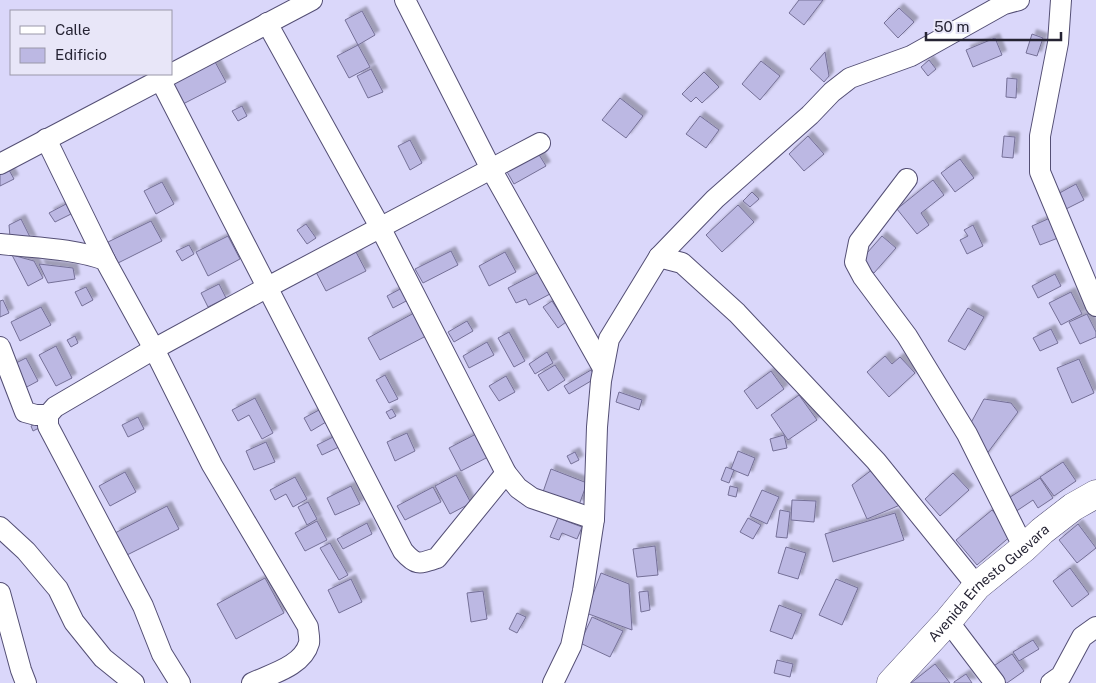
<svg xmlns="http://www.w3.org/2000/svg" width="1096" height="683" font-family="'Public Sans',sans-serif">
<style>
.building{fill:#bcb8e3;stroke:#757097;filter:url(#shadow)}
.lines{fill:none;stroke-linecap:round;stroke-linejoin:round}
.street-casing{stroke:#544f75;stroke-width:22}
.secondary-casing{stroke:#544f75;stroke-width:29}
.street{stroke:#fff;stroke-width:20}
.secondary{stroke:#fff;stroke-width:28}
.labels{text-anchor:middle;stroke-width:4;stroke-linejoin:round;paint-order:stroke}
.street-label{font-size:14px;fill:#252333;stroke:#e8e6f8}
</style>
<defs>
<filter id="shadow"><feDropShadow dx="4.5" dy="-4.5" stdDeviation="1" flood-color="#0004"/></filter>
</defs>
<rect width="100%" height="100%" fill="#dad7fa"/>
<g class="building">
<polygon points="799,0 823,0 804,25 789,13"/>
<polygon points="899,8 914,22 898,38 884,23"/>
<polygon points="362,11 375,35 358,45 345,20"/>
<polygon points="1032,34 1043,38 1037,56 1026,53"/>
<polygon points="995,38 1002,55 973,67 966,50"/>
<polygon points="358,45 370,67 349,78 337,56"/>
<polygon points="825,52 829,76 824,82 810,69"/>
<polygon points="214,60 226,82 181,105 170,83"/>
<polygon points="929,60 936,69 928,76 921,67"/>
<polygon points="761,61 780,76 760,100 742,84"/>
<polygon points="371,69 383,92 368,98 357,76"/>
<polygon points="704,72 719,87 702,103 696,97 691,102 682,94"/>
<polygon points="1007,78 1017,79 1016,98 1006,97"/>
<polygon points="620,98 643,116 626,138 602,120"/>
<polygon points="242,106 247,116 238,121 232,111"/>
<polygon points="700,116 719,130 706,148 686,134"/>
<polygon points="808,136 824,154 804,171 789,154"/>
<polygon points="1004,136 1015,137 1013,158 1002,157"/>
<polygon points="410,140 422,163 410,170 398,146"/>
<polygon points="538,153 546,166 514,184 506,170"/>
<polygon points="960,159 974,178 955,192 941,173"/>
<polygon points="9,170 14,179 0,186 0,174"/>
<polygon points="933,180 944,195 921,213 929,225 917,234 897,209"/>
<polygon points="162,182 174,204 156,214 144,191"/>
<polygon points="1076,184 1084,200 1062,211 1054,196"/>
<polygon points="752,192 759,199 750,207 743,201"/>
<polygon points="66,204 71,214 55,222 49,213"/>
<polygon points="738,205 754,222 722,252 706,235"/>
<polygon points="1050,218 1058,238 1040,245 1032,226"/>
<polygon points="21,219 32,241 10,237 9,225"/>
<polygon points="151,221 162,241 118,263 108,242"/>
<polygon points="306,224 316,238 307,244 297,230"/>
<polygon points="973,225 983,246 967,254 960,240 968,236 964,230"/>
<polygon points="228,236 240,259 208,276 196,252"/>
<polygon points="882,236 896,248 874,273 860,261"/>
<polygon points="189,245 194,254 182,261 176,251"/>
<polygon points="451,251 458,265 423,283 415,269"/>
<polygon points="356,252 366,271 326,291 316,272"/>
<polygon points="505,252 516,272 489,286 479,266"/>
<polygon points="12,255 34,261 43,278 28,286"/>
<polygon points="39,264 73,268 75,279 48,283"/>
<polygon points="539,272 550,294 529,305 526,299 516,303 508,288"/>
<polygon points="1055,274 1061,286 1038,298 1032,286"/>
<polygon points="219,284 226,298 208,307 201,293"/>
<polygon points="86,287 93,300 82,306 75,292"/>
<polygon points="402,288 408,300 393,308 387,296"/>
<polygon points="1071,292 1082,314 1061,325 1049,303"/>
<polygon points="3,300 9,313 0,317 0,301"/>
<polygon points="552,301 566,322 558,328 543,307"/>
<polygon points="41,307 51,325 20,341 11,322"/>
<polygon points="968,308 984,317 965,350 948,341"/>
<polygon points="414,313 426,336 380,360 368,338"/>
<polygon points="1087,314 1096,332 1096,337 1080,344 1069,322"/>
<polygon points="467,321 473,331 454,342 448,332"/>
<polygon points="1051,329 1058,343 1040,351 1033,338"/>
<polygon points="509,332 525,361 514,367 498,338"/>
<polygon points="75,336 78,343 71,347 67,340"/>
<polygon points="487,342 494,355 469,368 463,356"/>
<polygon points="56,346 72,378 56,386 39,355"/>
<polygon points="547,352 553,363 535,374 529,364"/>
<polygon points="885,356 892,364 900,357 915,373 889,397 867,372"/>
<polygon points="26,358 38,381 23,389 10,366"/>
<polygon points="1079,359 1094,393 1072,403 1057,368"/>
<polygon points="555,365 565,380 548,391 538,375"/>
<polygon points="591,370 596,378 569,394 564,386"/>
<polygon points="771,371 784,389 757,409 744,391"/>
<polygon points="385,375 398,399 389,403 376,380"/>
<polygon points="506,376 515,392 499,401 489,386"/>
<polygon points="619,392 642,400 639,410 616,402"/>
<polygon points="799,395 817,420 788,440 771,415"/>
<polygon points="255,398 273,433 262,439 249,415 238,421 232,410"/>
<polygon points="984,399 1011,403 1018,412 983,459 967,430"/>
<polygon points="392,409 396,416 390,419 386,412"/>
<polygon points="319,410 326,422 311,431 304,418"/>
<polygon points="138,417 144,429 128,437 122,425"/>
<polygon points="41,421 43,426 33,431 31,426"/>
<polygon points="407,433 415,451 395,461 387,442"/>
<polygon points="478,433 490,456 461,471 449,448"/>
<polygon points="784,435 787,448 773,451 770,439"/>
<polygon points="333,437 339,447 322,455 317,445"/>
<polygon points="266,442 275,462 254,470 246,451"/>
<polygon points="738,451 755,458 748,476 731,469"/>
<polygon points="575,452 579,460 571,464 567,456"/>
<polygon points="1063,462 1076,481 1054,496 1040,477"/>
<polygon points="726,467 734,470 729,483 721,480"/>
<polygon points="551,469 587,483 579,505 543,492"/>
<polygon points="873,469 900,505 867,519 852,485"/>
<polygon points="125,472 136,492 110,506 99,486"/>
<polygon points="953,473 969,490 940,516 925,499"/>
<polygon points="456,475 471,503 450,514 435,486"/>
<polygon points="295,477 307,499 293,507 286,494 275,500 270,490"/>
<polygon points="1040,478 1053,498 1038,508 1033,500 1012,514 1004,501"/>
<polygon points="351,486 360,504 335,515 327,498"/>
<polygon points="730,486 738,488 736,497 728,495"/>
<polygon points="433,487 441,502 405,520 397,506"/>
<polygon points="762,490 779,497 767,524 750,516"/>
<polygon points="792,500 816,501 814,522 791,520"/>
<polygon points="308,502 317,519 307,525 298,507"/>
<polygon points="167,506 179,529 127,555 115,533"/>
<polygon points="780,510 790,512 787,538 776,537"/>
<polygon points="992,510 1013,534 977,565 956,540"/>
<polygon points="895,513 904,540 833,562 825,534"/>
<polygon points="558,518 582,527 577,539 562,533 559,540 550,537"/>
<polygon points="748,518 761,525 753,539 740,532"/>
<polygon points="317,521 327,540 305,551 295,533"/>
<polygon points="367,523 372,534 343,549 337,539"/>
<polygon points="1078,524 1096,548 1077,563 1059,540"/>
<polygon points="330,543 348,575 339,580 320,548"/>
<polygon points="655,546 658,575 637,577 633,549"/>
<polygon points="786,547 806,553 798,579 778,573"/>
<polygon points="1070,568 1089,594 1072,607 1053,581"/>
<polygon points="601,573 629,584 632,630 586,613"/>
<polygon points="265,578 284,613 236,639 217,604"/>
<polygon points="351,579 362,602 339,613 328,590"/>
<polygon points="836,579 858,588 842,625 819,615"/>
<polygon points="483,591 487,619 471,622 467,593"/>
<polygon points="648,591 650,610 641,612 639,592"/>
<polygon points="779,605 802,614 792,639 770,631"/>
<polygon points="517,613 526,617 517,633 509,629"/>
<polygon points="592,617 623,631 610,657 580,643"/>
<polygon points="1033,640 1039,649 1019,661 1013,652"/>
<polygon points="1012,654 1024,671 1007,683 1003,683 992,667"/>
<polygon points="777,660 793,664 790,677 774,673"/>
<polygon points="935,664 950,683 911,683"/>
<polygon points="966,674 972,683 954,683 954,682"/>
</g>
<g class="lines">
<g class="street-casing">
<g id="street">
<polyline points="405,0 491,169 603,368"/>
<polyline points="1061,0 1058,43 1040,136 1040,172 1096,306"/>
<polyline points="267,23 380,227 506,473 518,488 532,498 594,519"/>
<path d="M161,81L403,551C416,566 419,564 437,558L506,473"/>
<polyline points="46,139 105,260"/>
<polyline points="0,164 312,0"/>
<polyline points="907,179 859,242 855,262 863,277 907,336 967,434 1024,548"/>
<path d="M0,244C35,248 72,248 105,260L154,349L212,465L308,627C308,632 310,638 309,643C303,666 271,674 252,683"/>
<polyline points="659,257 682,263 737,313 876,461 977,586"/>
<polyline points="0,347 25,412 36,415 48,415"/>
<polyline points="0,527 26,551 58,589 74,622 103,658 134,683"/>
<polyline points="0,593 21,670 26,683"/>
<polyline points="948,621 995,683"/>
<polyline points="180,683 162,654 143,606 48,426 48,415 55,407 154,349 266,288 540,143"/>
<polyline points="553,683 571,646 583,591 594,519 597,427 601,381 609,339 659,257 715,199 810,115 832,92 850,78 911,56 1004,4 1019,0"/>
<polyline points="1051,683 1061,676 1082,637 1096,627"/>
</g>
</g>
<g class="secondary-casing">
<g id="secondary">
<path id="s1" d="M891,683L948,621L977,586L1024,548L1042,531L1073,507L1096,494"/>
</g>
</g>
<use href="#street" class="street"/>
<use href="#secondary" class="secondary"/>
</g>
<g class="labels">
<g class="street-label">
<text dy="5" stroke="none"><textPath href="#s1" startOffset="140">Avenida Ernesto Guevara</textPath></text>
</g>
</g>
<rect x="10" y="10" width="162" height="65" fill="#e8e6f8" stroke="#9a98a9"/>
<rect x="20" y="26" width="25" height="8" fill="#ffffff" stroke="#9a98a9"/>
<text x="55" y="35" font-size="15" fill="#252333">Calle</text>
<rect x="20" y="48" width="25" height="15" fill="#bcb8e3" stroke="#9a98a9"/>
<text x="55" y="60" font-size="15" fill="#252333">Edificio</text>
<path d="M926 32v8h135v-8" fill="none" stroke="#252333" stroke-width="2.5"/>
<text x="934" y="32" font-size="15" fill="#252333" stroke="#e8e6f8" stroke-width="4" paint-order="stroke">50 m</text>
</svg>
